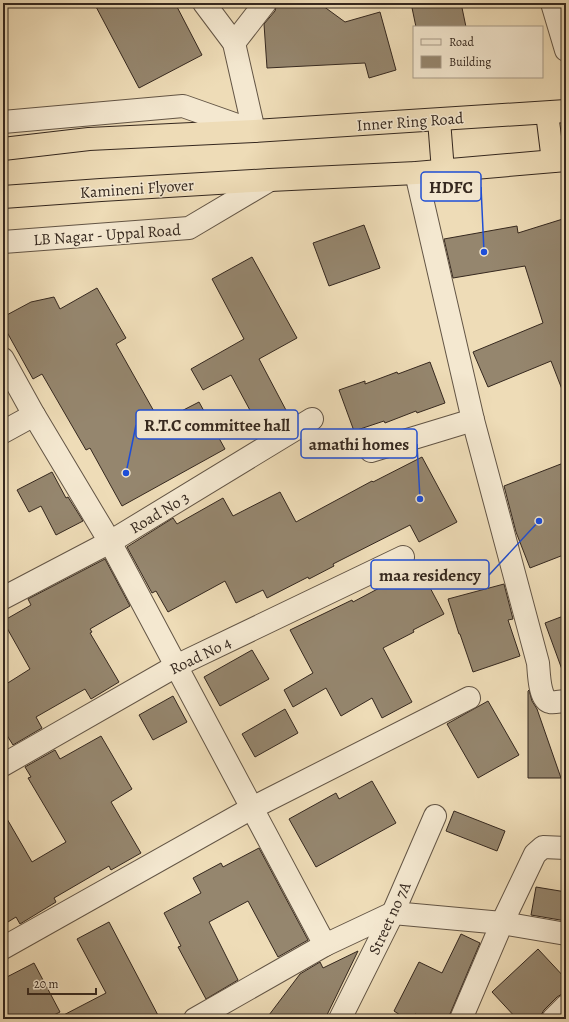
<svg xmlns="http://www.w3.org/2000/svg" width="569" height="1022" font-family="Alegreya,serif">
<style>
.building{fill:#95866e;stroke:#35281f}
.lines{fill:none;stroke-linecap:round;stroke-linejoin:round}
.minor-casing{stroke:#635545;stroke-width:24}
.highway-casing{stroke:#35281f;stroke-width:24}
.minor{stroke:#f4e8d0;stroke-width:22}
.highway{stroke:#eedcb7;stroke-width:22}
.labels{text-anchor:middle;stroke-width:3;stroke-linejoin:round;paint-order:stroke}
.street-label{font-size:16px;fill:#35281f;stroke:#f4e8d0}
.leader{fill:none;stroke:#1d4ed8;stroke-width:1.5}
.callout-dot{fill:#1d4ed8;stroke:#f4e8d0;stroke-width:1.5}
.callout{fill:#f4e8d0;stroke:#1d4ed8;stroke-width:1.5}
.callout-label{font-size:17px;text-anchor:middle;font-weight:bold;fill:#35281f}
</style>
<rect width="100%" height="100%" fill="#eedcb7"/>
<filter id="stains"><feTurbulence type="fractalNoise" baseFrequency=".005" numOctaves="4"/><feColorMatrix values="0 0 0 0 .2 0 0 0 0 .09 0 0 0 0 .02 0 0 0 .5 -.17"/></filter>
<radialGradient id="worn" r=".72"><stop offset=".6" stop-color="#630" stop-opacity="0"/><stop offset="1" stop-color="#630" stop-opacity=".3"/></radialGradient>
<g class="building">
<polygon points="94,3 175,3 202,55 139,88"/>
<polygon points="277,3 319,3 345,22 380,12 396,70 369,78 365,63 267,68 264,24 275,11"/>
<polygon points="411,3 461,3 466,27 416,27"/>
<polygon points="566,218 566,397 565,397 551,361 488,387 473,352 543,323 525,266 453,278 444,239 517,226 518,233"/>
<polygon points="364,225 380,268 329,286 313,243"/>
<polygon points="252,257 297,338 259,359 287,412 259,427 231,375 203,390 191,369 244,339 212,279"/>
<polygon points="97,288 126,338 116,344 160,422 199,402 225,449 122,506 90,448 86,450 42,374 33,379 3,325 3,317 31,302 54,297 60,309"/>
<polygon points="430,362 445,403 417,413 416,411 385,423 384,421 354,431 339,390 365,381 365,384 397,372 398,374"/>
<polygon points="422,457 457,522 419,542 410,525 333,564 334,566 309,579 308,577 267,598 263,590 236,603 225,581 168,612 156,591 152,593 127,547 173,518 177,524 223,498 233,516 280,492 296,522 372,481 373,482"/>
<polygon points="566,462 566,554 530,568 516,532 504,486"/>
<polygon points="52,472 66,498 68,497 83,521 56,535 41,506 29,512 17,490"/>
<polygon points="105,559 130,606 90,629 92,632 90,633 119,682 91,699 85,689 36,717 42,728 13,745 3,729 3,686 30,669 3,621 31,605 28,599"/>
<polygon points="419,567 444,614 413,630 414,632 383,648 412,702 382,718 372,698 341,716 326,688 293,707 284,690 313,673 290,630 352,600 353,602"/>
<polygon points="504,584 513,619 508,620 520,656 473,672 460,634 459,634 448,599"/>
<polygon points="566,615 566,674 564,675 545,623"/>
<polygon points="252,650 269,679 220,706 204,677"/>
<polygon points="529,690 532,701 537,709 561,778 528,778 528,691"/>
<polygon points="173,696 187,722 153,740 139,715"/>
<polygon points="488,701 519,755 478,778 447,724"/>
<polygon points="285,709 298,733 255,757 242,734"/>
<polygon points="101,736 132,789 111,802 141,853 111,870 109,866 54,898 56,902 20,924 16,917 3,925 3,812 32,862 66,842 28,778 31,777 25,767 55,750 60,759"/>
<polygon points="372,781 396,823 316,867 289,819 336,793 339,799"/>
<polygon points="454,811 505,831 497,851 446,831"/>
<polygon points="259,848 308,940 278,957 248,901 209,922 238,980 206,999 178,947 181,946 164,913 201,893 193,878 221,863 223,867"/>
<polygon points="536,887 566,892 566,921 531,915"/>
<polygon points="109,922 160,1019 56,1019 106,993 77,939"/>
<polygon points="461,934 480,943 450,1014 449,1019 426,1019 415,1014 411,1019 406,1019 394,1011 419,962 442,973"/>
<polygon points="538,949 566,979 566,994 562,994 557,997 544,1010 541,1015 541,1019 517,1019 492,992"/>
<polygon points="358,951 325,1019 266,1019 300,974 320,962 323,968"/>
<polygon points="34,963 60,1012 46,1019 3,1019 3,979"/>
</g>
<g class="lines">
<g class="minor-casing">
<g id="minor">
<polyline points="204,3 234,43 254,131"/>
<polyline points="552,3 566,50"/>
<polyline points="234,43 265,3"/>
<polyline points="3,122 183,106 254,131"/>
<path d="M416,173L473,420L538,663C539,672 539,700 550,702C554,703 561,701 566,701"/>
<polyline points="3,242 189,228 270,180"/>
<polyline points="3,359 34,415 110,542 325,945"/>
<polyline points="3,432 34,415"/>
<polyline points="371,451 473,420"/>
<polyline points="3,598 110,542 312,419"/>
<polyline points="3,765 176,666 403,557"/>
<polyline points="3,948 252,808 469,698"/>
<polyline points="195,1019 325,945 393,913 502,923 566,934"/>
<polyline points="340,1019 393,913 435,816"/>
<polyline points="461,1019 502,923 535,854 543,847 566,848"/>
<polyline points="553,1019 566,1006"/>
</g>
</g>
<g class="highway-casing">
<g id="highway">
<polyline points="547,113 553,161"/>
<polyline points="439,120 443,171"/>
<polyline points="3,149 89,139 254,131 566,111"/>
<polyline points="3,197 101,190 270,180 416,173 566,160"/>
</g>
</g>
<use href="#minor" class="minor"/>
<use href="#highway" class="highway"/>
</g>
<g class="labels">
<g class="street-label">
<text transform="translate(410 121) rotate(-4)" y="6">Inner Ring Road</text>
<text transform="translate(137 188) rotate(-4)" y="6">Kamineni Flyover</text>
<text transform="translate(107 234) rotate(-4)" y="6">LB Nagar - Uppal Road</text>
<text transform="translate(159 512) rotate(-31)" y="6">Road No 3</text>
<text transform="translate(200 655) rotate(-26)" y="6">Road No 4</text>
<text transform="translate(389 918) rotate(-65)" y="6">Street no 7A</text>
</g>
</g>
<path class="leader" d="M484 252L481 187M126 473L136 425M420 499L417 444M539 521L489 575"/>
<g class="callout-dot">
<circle cx="484" cy="252" r="4"/>
<circle cx="126" cy="473" r="4"/>
<circle cx="420" cy="499" r="4"/>
<circle cx="539" cy="521" r="4"/>
</g>
<g class="callout">
<rect x="421" y="172" width="60" height="29" rx="4"/>
<rect x="136" y="410" width="162" height="29" rx="4"/>
<rect x="301" y="429" width="116" height="29" rx="4"/>
<rect x="371" y="560" width="118" height="29" rx="4"/>
</g>
<g class="callout-label">
<text x="451" y="193">HDFC</text>
<text x="217" y="431">R.T.C committee hall</text>
<text x="359" y="450">amathi homes</text>
<text x="430" y="581">maa residency</text>
</g>
<rect width="569" height="1022" fill="none" stroke="#eedcb7" stroke-width="16"/>
<rect x="4" y="4" width="561" height="1014" fill="none" stroke="#35281f" stroke-width="2"/>
<rect x="8" y="8" width="553" height="1006" fill="none" stroke="#35281f"/>
<rect x="413" y="26" width="130" height="52" fill="#f4e8d0" stroke="#a89b89"/>
<rect x="421" y="39" width="20" height="6" fill="#f4e8d0" stroke="#a89b89"/>
<text x="449" y="46" font-size="12" fill="#35281f">Road</text>
<rect x="421" y="56" width="20" height="12" fill="#95866e" stroke="#a89b89"/>
<text x="449" y="66" font-size="12" fill="#35281f">Building</text>
<path d="M28 988v6h68v-6" fill="none" stroke="#35281f" stroke-width="2"/>
<text x="34" y="988" font-size="12" fill="#35281f" stroke="#f4e8d0" stroke-width="3" paint-order="stroke">20 m</text>
<rect width="100%" height="100%" filter="url(#stains)"/>
<rect width="100%" height="100%" fill="url(#worn)"/>
</svg>
